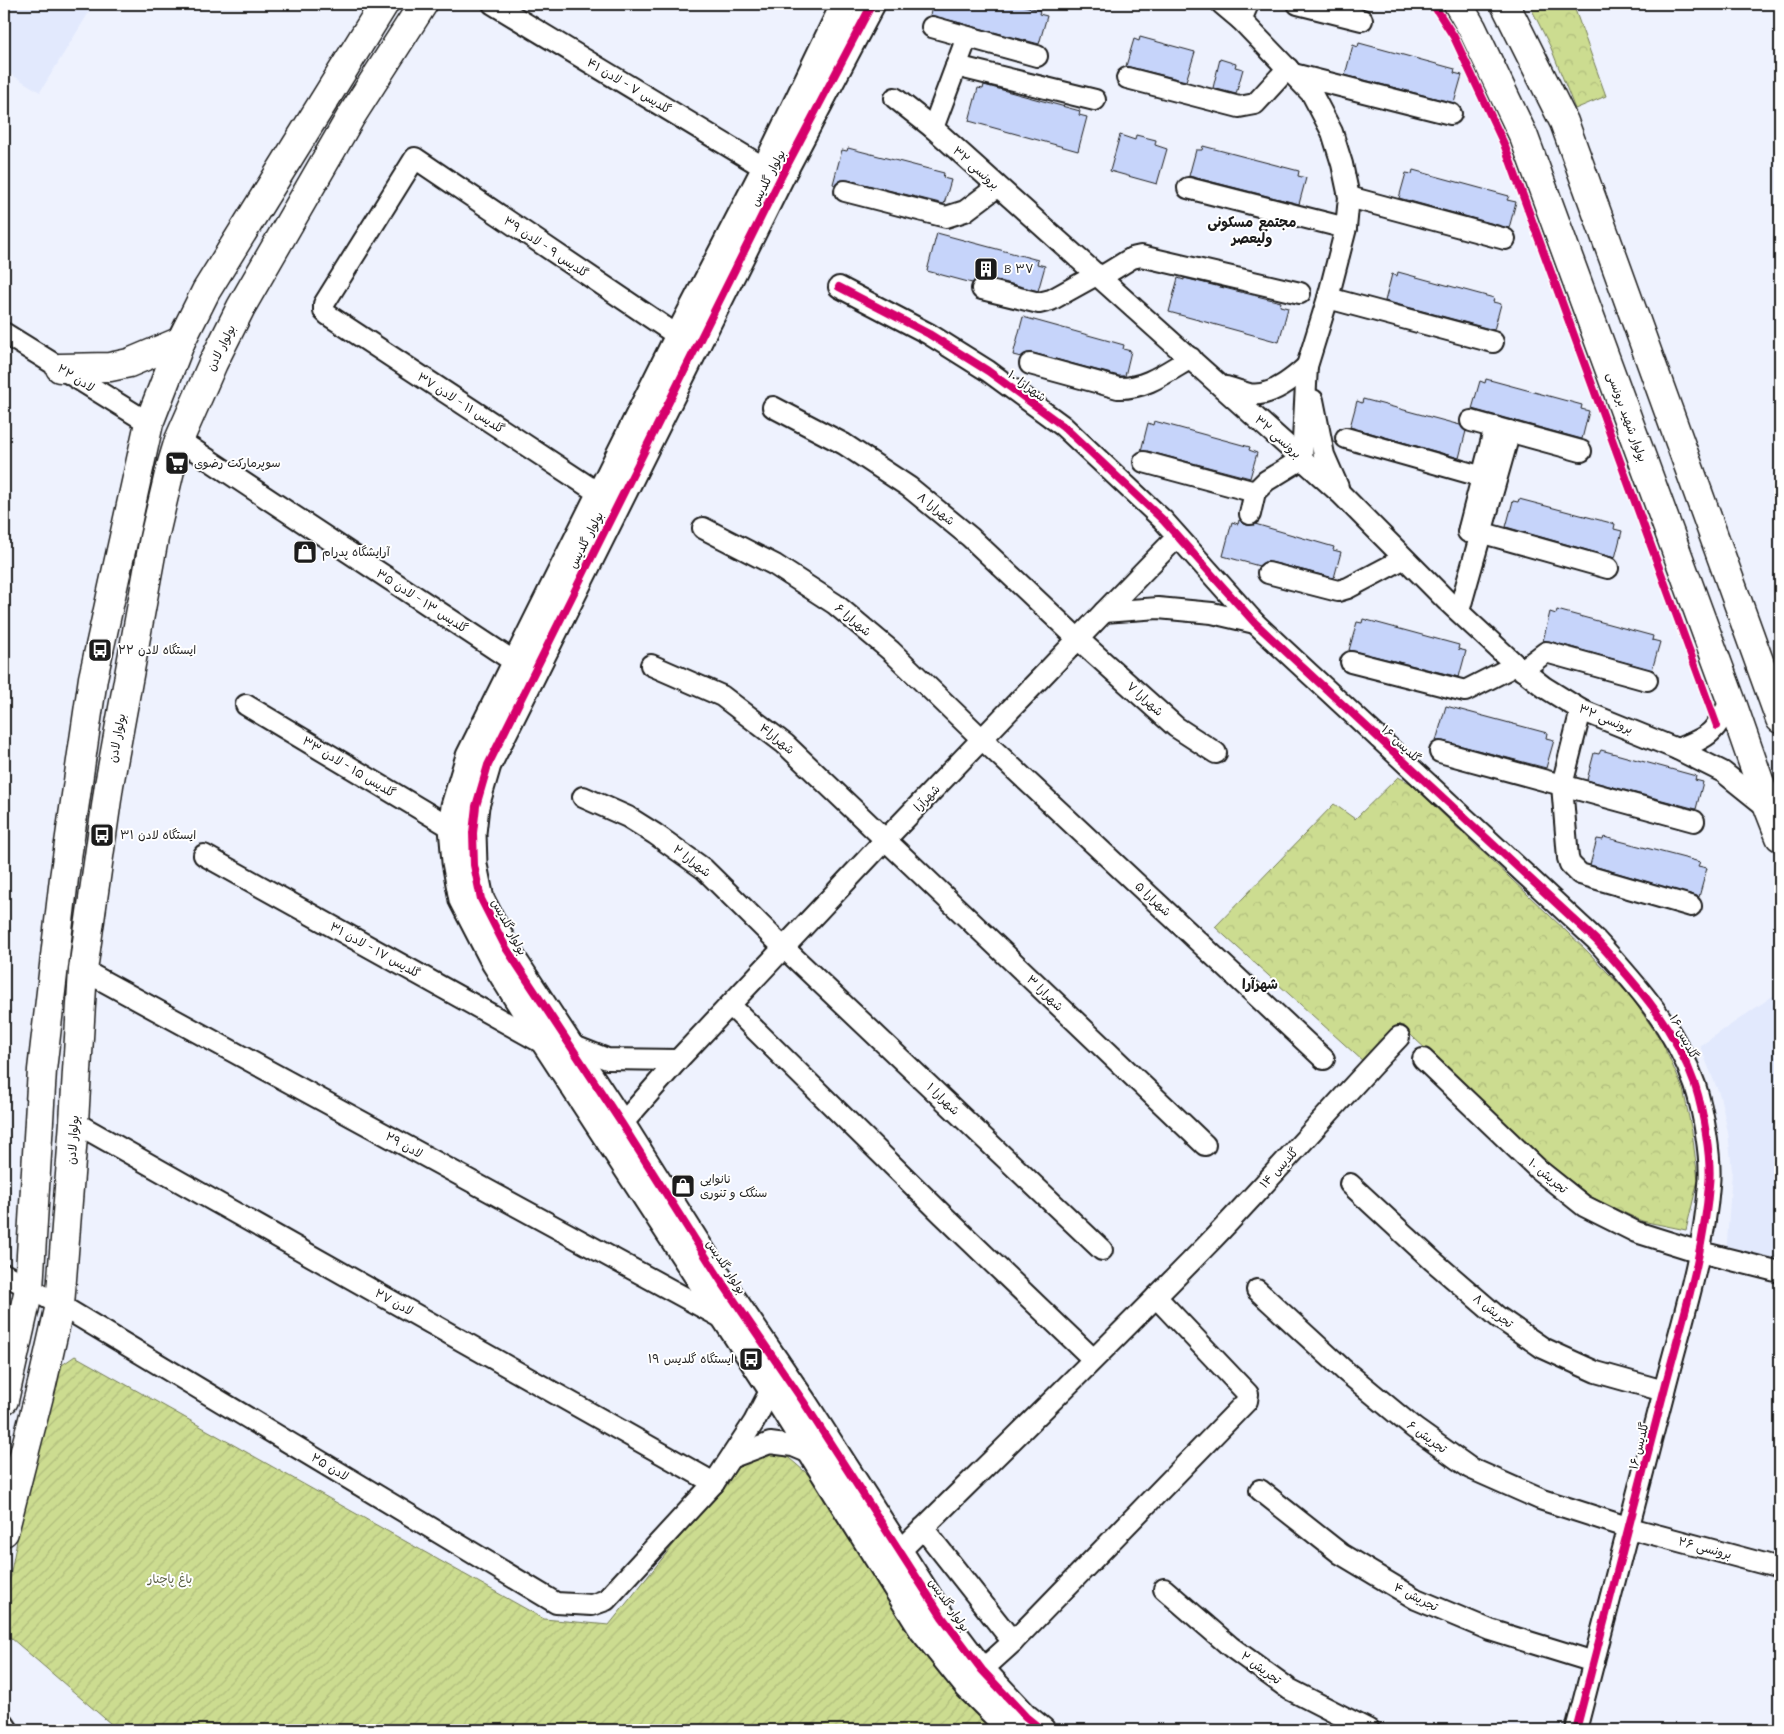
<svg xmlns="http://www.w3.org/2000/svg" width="1784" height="1734" font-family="Mali,'Playpen Sans Arabic',sans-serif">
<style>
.built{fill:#e2e9fd}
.park{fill:url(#park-crowns);stroke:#747c56}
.garden{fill:url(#garden-furrows);stroke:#747c56}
.building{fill:#c6d4fa;stroke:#1c1c1c}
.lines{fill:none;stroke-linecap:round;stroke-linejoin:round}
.minor-casing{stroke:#1c1c1c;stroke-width:24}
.tertiary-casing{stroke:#1c1c1c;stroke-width:29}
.secondary-casing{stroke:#1c1c1c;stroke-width:31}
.primary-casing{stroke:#1c1c1c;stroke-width:31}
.minor{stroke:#fff;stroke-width:20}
.tertiary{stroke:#fff;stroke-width:25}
.secondary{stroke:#fff;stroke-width:28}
.primary{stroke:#fff;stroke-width:28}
.cycleway-casing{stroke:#fff;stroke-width:11}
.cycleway{stroke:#d6006c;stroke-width:8}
.labels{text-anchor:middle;stroke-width:4;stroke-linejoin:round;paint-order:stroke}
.street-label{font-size:12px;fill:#1c1c1c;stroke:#fff}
.poi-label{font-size:12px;fill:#1c1c1c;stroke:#fff;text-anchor:start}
.park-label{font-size:12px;fill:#5a5f45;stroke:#fff}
.neighbourhood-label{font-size:14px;font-weight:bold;fill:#1c1c1c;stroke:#fff}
</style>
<defs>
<pattern id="park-crowns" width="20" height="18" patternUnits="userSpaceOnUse" patternTransform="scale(1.25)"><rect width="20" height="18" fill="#ccdc90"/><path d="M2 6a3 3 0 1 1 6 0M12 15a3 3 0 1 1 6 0" fill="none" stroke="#afbc7c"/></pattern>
<pattern id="garden-furrows" width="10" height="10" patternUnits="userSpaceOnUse" patternTransform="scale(1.25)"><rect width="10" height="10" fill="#ccdc90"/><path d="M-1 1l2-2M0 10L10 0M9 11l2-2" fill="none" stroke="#afbc7c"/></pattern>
</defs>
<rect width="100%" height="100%" fill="#eef2fe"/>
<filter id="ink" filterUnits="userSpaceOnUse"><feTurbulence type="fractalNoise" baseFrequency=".02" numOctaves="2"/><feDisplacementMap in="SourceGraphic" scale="10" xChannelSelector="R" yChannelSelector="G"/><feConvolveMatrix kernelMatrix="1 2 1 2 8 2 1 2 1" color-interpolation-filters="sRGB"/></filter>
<g filter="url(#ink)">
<g class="built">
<polygon points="4,4 94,4 40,92 4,70"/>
<polygon points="1780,991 1780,1269 1726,1256 1732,1171 1728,1132 1720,1096 1700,1046"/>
</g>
<g class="park">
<polygon points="1529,4 1573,4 1606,96 1575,109 1551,48"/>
<polygon points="1398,777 1410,783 1587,951 1632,998 1662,1042 1683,1089 1692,1132 1698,1180 1686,1230 1642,1221 1593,1198 1549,1164 1399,1024 1364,1062 1215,927 1334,804 1355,819"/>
</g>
<polygon class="garden" points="75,1356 544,1619 609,1625 743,1458 765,1448 789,1458 811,1477 911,1635 995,1730 118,1730 4,1632 4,1608 49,1374"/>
<g class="building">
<polygon points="933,4 1016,4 1040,10 1039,14 1047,16 1039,44 930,15"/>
<polygon points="1140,37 1195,52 1186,81 1126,66 1134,39 1139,41"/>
<polygon points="1359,43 1455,69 1454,73 1462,75 1454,103 1345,75 1353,45 1358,47"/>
<polygon points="1220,59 1236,64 1235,67 1243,69 1236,94 1213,88"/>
<polygon points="984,85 1080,111 1079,115 1087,117 1078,151 969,121 978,88 983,89"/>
<polygon points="1120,135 1135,140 1136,135 1156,140 1155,145 1167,149 1157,184 1110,171"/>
<polygon points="1203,146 1299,171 1298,176 1306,178 1299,204 1189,176 1196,150 1202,150"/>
<polygon points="848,148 944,173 943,178 951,180 944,204 848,180 841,180 835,185 833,184 842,150 847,151"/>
<polygon points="1413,170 1509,196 1507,200 1516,202 1509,228 1399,198 1406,173 1412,174"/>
<polygon points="937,233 1038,260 1037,264 1045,266 1038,291 985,277 978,278 972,283 927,271"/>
<polygon points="1398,272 1494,298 1493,302 1501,304 1494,330 1385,301 1392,274 1397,276"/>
<polygon points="1178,278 1184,280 1184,278 1281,302 1280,306 1288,308 1279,342 1169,312"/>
<polygon points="1023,317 1124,345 1123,349 1131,351 1125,376 1119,376 1033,353 1027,353 1021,357 1013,355"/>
<polygon points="1486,379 1582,405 1581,409 1589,411 1582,439 1472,409 1480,381 1485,383"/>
<polygon points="1363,399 1460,425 1466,431 1459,458 1350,427 1357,401 1362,403"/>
<polygon points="1154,421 1250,447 1249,450 1257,453 1250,478 1147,451 1141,451 1148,423 1153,425"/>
<polygon points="1519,499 1615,524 1614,529 1622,531 1615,558 1506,527 1513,501 1518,502"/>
<polygon points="1239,520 1247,525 1255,524 1334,547 1333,550 1341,552 1334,578 1271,562 1264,562 1259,566 1223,556 1232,522 1238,524"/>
<polygon points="1557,610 1653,636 1652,640 1660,642 1652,670 1549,641 1543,641 1550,612 1556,614"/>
<polygon points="1363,619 1459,645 1458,649 1466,651 1459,677 1349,650 1357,622 1362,623"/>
<polygon points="1446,706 1547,733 1546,738 1554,740 1546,768 1443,741 1436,741"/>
<polygon points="1601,750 1696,776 1695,780 1703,782 1696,809 1587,780 1594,753 1599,754"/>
<polygon points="1604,837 1700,862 1698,866 1707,868 1699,897 1590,865 1597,839 1603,840"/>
</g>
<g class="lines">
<g class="minor-casing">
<g id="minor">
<polyline points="493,4 778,176"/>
<polyline points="1222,4 1241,20 1312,94 1332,132 1342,164 1349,197 1346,228 1328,298 1307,366 1302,459 1266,481 1255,492 1250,514"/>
<polyline points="1298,4 1362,20"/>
<polyline points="1241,20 1248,4"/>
<polyline points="932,27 1037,56"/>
<polyline points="956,66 1095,100"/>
<polyline points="1293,74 1451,114"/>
<polyline points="1127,78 1239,107 1255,104 1288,68"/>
<polyline points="895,98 933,128 1302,459 1341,494 1447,601 1516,665 1544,687 1581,710 1677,749 1723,772 1769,809"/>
<polyline points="933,128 967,37"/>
<polyline points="1188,188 1346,228"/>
<polyline points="845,191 946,217 965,211 997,187"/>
<polyline points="1349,197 1505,239"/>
<polyline points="1101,277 1132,258 1141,256 1300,293"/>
<path d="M839,287L929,334L988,371L1063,426L1163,520L1255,623L1596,940C1636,984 1675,1027 1695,1085C1703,1110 1712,1159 1709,1185C1704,1253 1682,1321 1665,1387C1636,1502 1606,1616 1576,1730"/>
<polyline points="982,289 1039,303 1051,300 1098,274"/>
<polyline points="1328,298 1493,342"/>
<polyline points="4,333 149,423"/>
<path d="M1030,364L1118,388C1146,389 1168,371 1191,358"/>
<path d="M1226,387C1234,389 1241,392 1249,394C1270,398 1293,379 1307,366"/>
<polyline points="1313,400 1324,455 1338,487"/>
<polyline points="773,407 844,444 909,487 970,537 1078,639 1176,727 1216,753"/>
<polyline points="1471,421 1581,451"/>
<polyline points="1346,438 1494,480"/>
<polyline points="179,440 516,663"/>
<polyline points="1144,462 1255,492"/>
<polyline points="600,494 328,315 324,311 324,304 415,158 678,336"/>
<polyline points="703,528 775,565 835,604 891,651 983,740 1324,1059"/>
<polyline points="1469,529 1608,568"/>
<polyline points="1468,532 1495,427"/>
<polyline points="1268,573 1338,591 1348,588 1403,559"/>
<polyline points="1459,611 1510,431"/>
<polyline points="1104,612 1158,608 1212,613 1255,623"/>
<polyline points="1351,662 1465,691 1516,665"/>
<polyline points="651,665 722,696 785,744 1205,1145"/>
<polyline points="1522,670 1546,652 1647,680"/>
<polyline points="246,705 452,828"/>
<polyline points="1581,710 1562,785 1568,858 1570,864 1580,874 1691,906"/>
<path d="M1677,749C1712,736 1714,733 1731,700"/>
<polyline points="1440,752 1694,821"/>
<polyline points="583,797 628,817 655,834 704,869 784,948 1102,1250"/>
<polyline points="204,855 546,1045"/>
<polyline points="83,970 726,1320"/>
<polyline points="731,1006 943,1215 1093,1359"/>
<polyline points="569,1044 607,1059 678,1060"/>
<polyline points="1423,1059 1539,1170 1584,1206 1636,1232 1700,1252 1780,1272"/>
<polyline points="74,1122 714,1483"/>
<polyline points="611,1131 622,1124 678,1060 885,840 1104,612 1177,537"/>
<polyline points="1350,1184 1433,1261 1498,1317 1543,1348 1596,1372 1664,1391"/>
<polyline points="4,1274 60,1305 556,1603 592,1605 606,1600 714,1483 754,1422 771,1389"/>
<polyline points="1257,1290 1344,1370 1414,1428 1470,1468 1540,1499 1630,1528 1780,1568"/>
<polyline points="733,1457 770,1443 793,1446 812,1454"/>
<polyline points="1260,1490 1341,1554 1416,1599 1490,1630 1594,1662"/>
<polyline points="923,1528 1013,1642"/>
<path d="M899,1552C1002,1450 1106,1349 1207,1245C1273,1177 1334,1105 1399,1037"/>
<polyline points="1164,1589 1231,1647 1289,1689 1369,1730"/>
<polyline points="982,1670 1013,1642 1247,1401 1248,1394 1156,1297"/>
<polyline points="4,1724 8,1730"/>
</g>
</g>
<g class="tertiary-casing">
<g id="tertiary">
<polyline points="844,4 765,168 678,336 469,756 454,806 452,828 455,862 462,900 494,962 546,1045 771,1389 923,1631 968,1687 1011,1730"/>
<polyline points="872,4 781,177 488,765 476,806 473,833 474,865 481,899 506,948 622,1124 723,1284 803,1401 942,1617 982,1670 1026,1717 1042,1730"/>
</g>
</g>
<g class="secondary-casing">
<g id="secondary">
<polyline points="60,368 110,367 129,363 181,341"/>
<polyline points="4,1400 29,1289 42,1070 64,878 93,678 149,423 181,341 206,291 384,4"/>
<polyline points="4,1532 42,1384 60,1305 74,1122 83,970 109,785 154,538 170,470 179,440 213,363 241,307 350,118 423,4"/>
</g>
</g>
<g class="primary-casing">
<g id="primary">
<polyline points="1458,4 1472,28 1524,137 1731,700 1769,809 1780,837"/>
<polyline points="1505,4 1564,122 1780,719"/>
</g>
</g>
<use href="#minor" class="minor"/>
<use href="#tertiary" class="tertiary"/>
<use href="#secondary" class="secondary"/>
<use href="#primary" class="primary"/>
<g class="cycleway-casing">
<g id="cycleway">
<polyline points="872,4 781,177 488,765 476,806 473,833 474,865 481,899 506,948 622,1124 723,1284 803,1401 942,1617 982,1670 1026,1717 1042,1730"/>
<polyline points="1433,4 1454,37 1504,144 1717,726"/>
<path d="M839,287L929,334L988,371L1063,426L1163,520L1255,623L1596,940C1636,984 1675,1027 1695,1085C1703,1110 1712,1159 1709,1185C1704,1253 1682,1321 1665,1387C1636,1502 1606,1616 1576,1730"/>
</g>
</g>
<use href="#cycleway" class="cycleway"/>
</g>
</g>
<defs>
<g id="building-square" transform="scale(1.25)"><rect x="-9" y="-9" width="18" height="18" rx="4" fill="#1c1c1c" stroke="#fff"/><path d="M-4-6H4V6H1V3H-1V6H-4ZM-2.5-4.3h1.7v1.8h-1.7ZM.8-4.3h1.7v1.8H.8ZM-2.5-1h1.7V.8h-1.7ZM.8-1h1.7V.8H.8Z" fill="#fff"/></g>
<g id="supermarket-square" transform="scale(1.25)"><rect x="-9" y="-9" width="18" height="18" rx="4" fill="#1c1c1c" stroke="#fff"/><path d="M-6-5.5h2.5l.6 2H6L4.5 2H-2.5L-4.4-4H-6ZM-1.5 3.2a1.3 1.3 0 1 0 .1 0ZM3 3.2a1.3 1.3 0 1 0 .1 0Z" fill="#fff"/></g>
<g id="shop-square" transform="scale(1.25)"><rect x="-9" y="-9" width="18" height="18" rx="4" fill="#1c1c1c" stroke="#fff"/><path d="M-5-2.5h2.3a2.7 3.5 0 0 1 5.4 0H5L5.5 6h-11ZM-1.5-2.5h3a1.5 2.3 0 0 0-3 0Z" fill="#fff"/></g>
<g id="bus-square" transform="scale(1.25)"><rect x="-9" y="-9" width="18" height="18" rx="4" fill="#1c1c1c" stroke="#fff"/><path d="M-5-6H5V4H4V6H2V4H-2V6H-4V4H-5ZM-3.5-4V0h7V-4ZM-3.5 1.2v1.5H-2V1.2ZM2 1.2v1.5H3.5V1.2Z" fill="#fff"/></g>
</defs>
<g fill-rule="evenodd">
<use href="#building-square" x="986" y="269"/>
<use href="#supermarket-square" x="177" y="463"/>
<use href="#shop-square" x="305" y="552"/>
<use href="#bus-square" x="100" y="650"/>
<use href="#bus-square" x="102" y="835"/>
<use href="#shop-square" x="683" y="1186"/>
<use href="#bus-square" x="751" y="1359"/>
</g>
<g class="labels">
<g class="street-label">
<text transform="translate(629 86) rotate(31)" y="4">گلدیس ۷ - لادن ۴۱</text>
<text transform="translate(976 168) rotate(42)" y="4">برونسی ۳۲</text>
<text transform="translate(768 178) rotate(-63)" y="4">بولوار گلدیس</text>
<text transform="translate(546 247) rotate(34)" y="4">گلدیس ۹ - لادن ۳۹</text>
<text transform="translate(221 348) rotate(-64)" y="4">بولوار لادن</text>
<text transform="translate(76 378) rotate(32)" y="4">لادن ۲۲</text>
<text transform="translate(1027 386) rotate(36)" y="4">شهرارا ۱۰</text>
<text transform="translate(461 403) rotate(33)" y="4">گلدیس ۱۱ - لادن ۳۷</text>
<text transform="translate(1627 417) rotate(70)" y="4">بولوار شهید برونسی</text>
<text transform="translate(1278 437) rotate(42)" y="4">برونسی ۳۲</text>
<text transform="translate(936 509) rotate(39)" y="4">شهرارا ۸</text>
<text transform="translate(586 540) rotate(-63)" y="4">بولوار گلدیس</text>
<text transform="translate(422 601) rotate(33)" y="4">گلدیس ۱۳ - لادن ۳۵</text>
<text transform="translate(853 620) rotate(40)" y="4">شهرارا ۶</text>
<text transform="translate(1145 699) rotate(42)" y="4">شهرارا ۷</text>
<text transform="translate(1606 719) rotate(23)" y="4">برونسی ۳۲</text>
<text transform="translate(117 738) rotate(-80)" y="4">بولوار لادن</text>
<text transform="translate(777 739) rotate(39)" y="4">شهرارا۴</text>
<text transform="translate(1401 744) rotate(43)" y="4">گلدیس ۱۶</text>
<text transform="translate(349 767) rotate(31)" y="4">گلدیس ۱۵ - لادن ۳۳</text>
<text transform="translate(927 798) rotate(-46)" y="4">شهرآرا</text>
<text transform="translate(692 861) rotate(38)" y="4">شهرارا ۲</text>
<text transform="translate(1153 899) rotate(43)" y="4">شهرارا ۵</text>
<text transform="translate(509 927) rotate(62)" y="4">بولوار گلدیس</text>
<text transform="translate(375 950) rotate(29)" y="4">گلدیس ۱۷ - لادن ۳۱</text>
<text transform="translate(1045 993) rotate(44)" y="4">شهرارا ۳</text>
<text transform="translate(1684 1037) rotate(62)" y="4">گلدیس ۱۶</text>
<text transform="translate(943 1099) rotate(44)" y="4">شهرارا ۱</text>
<text transform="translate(73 1140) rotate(-86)" y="4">بولوار لادن</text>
<text transform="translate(404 1145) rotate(29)" y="4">لادن ۲۹</text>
<text transform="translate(1279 1168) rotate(-47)" y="4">گلدیس ۱۴</text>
<text transform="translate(1548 1176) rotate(40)" y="4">تجریش ۱۰</text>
<text transform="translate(726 1267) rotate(57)" y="4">بولوار گلدیس</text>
<text transform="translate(394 1302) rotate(29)" y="4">لادن ۲۷</text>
<text transform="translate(1493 1311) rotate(38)" y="4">تجریش ۸</text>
<text transform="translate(1427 1437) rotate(36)" y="4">تجریش ۶</text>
<text transform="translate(1639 1446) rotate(-76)" y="4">گلدیس ۱۶</text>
<text transform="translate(330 1467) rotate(31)" y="4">لادن ۲۵</text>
<text transform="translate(1705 1548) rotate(15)" y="4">برونسی ۲۶</text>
<text transform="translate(1416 1597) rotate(27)" y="4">تجریش ۴</text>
<text transform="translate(949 1605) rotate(55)" y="4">بولوار گلدیس</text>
<text transform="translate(1261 1668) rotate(36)" y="4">تجریش ۲</text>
</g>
<g class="poi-label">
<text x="1004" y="273">B ۳۷</text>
<text x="194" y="467">سوپرمارکت رضوی</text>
<text x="322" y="556">آرایشگاه پدرام</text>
<text x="118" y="654">ایستگاه لادن ۲۲</text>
<text x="120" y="839">ایستگاه لادن ۳۱</text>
<text x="700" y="1183">نانوایی<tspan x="700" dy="14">سنگک و تنوری</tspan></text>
<text x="734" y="1363" text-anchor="end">ایستگاه گلدیس ۱۹</text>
</g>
<g class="park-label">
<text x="170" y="1583">باغ پاچنار</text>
</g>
<g class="neighbourhood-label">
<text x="1252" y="227">مجتمع مسکونی<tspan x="1252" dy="16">ولیعصر</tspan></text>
<text x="1260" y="989">شهرآرا</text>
</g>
</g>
<rect width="1784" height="1734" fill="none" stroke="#fff" stroke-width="20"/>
<rect x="10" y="10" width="1764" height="1714" fill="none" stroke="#1c1c1c" stroke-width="2" filter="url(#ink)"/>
</svg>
